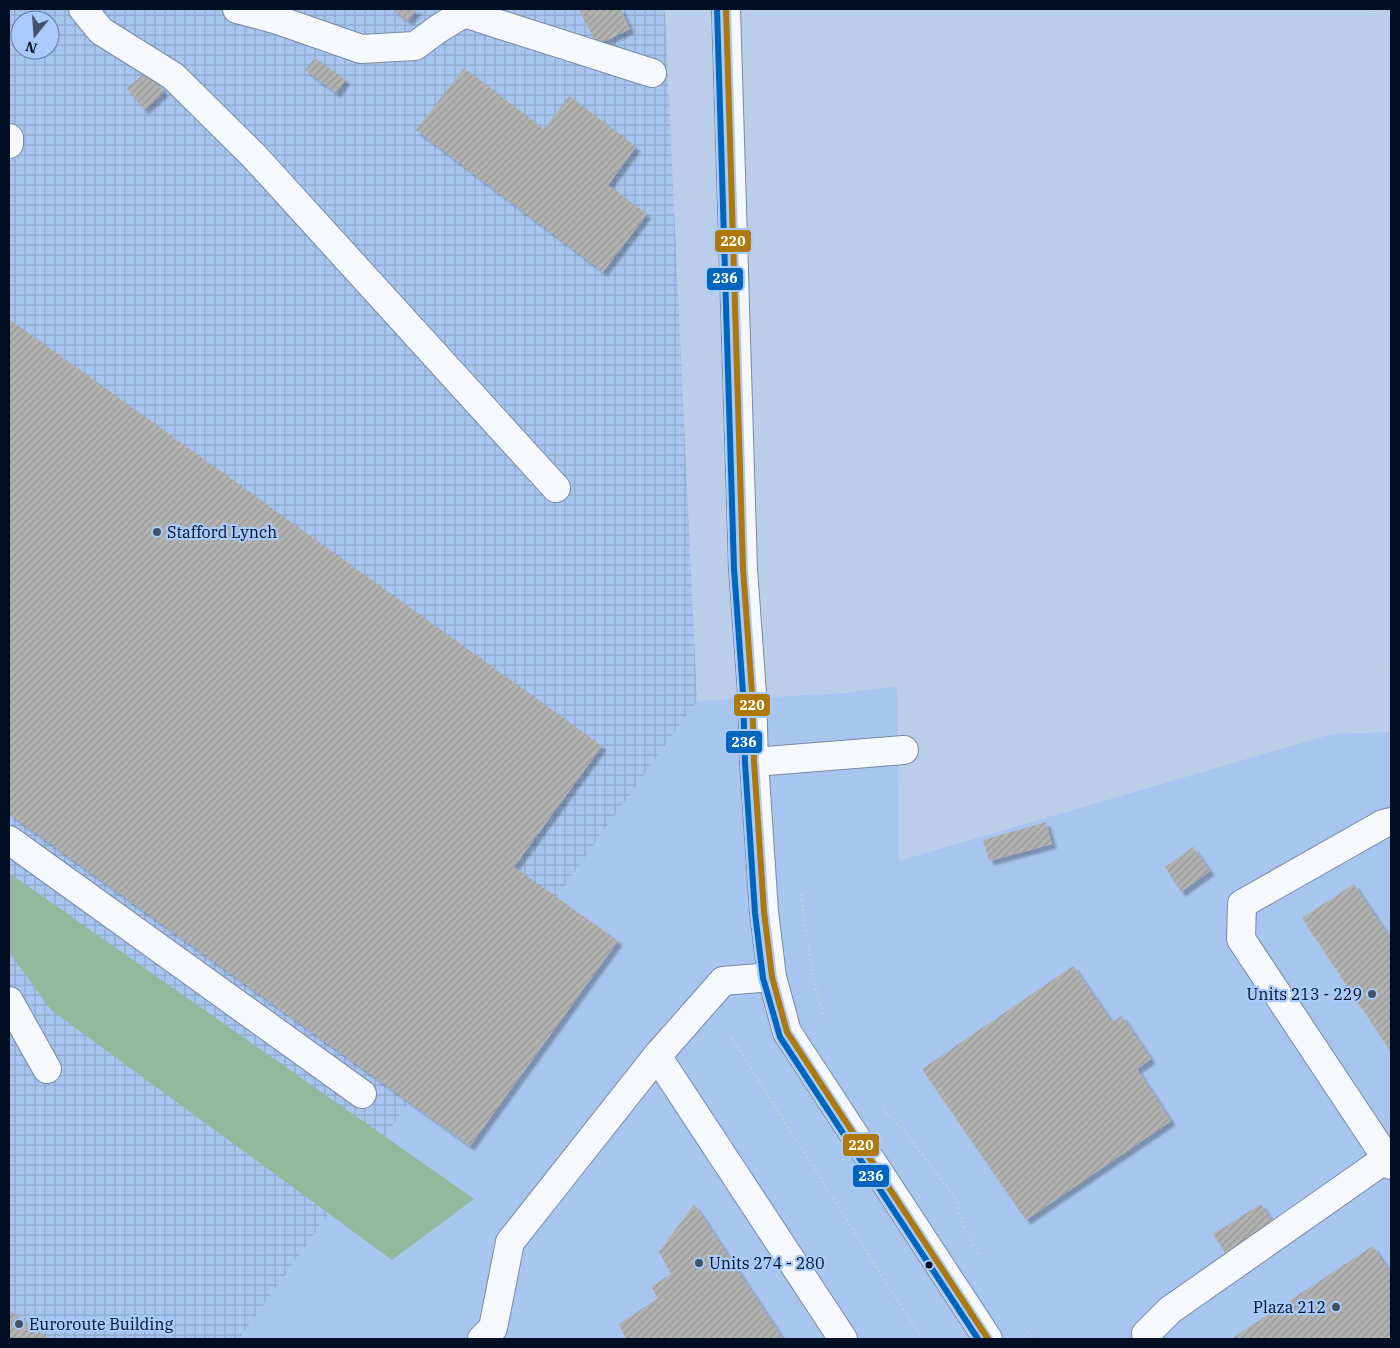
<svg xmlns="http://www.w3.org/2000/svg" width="1400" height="1348" font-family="'IBM Plex Serif',serif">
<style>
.built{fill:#a8c5ef}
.industrial{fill:url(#industrial-grid);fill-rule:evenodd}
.green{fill:#92b99c}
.building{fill:url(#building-hatch);filter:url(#shadow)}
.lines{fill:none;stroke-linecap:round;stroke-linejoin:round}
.minor-casing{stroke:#7a899f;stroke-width:30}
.path{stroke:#c9d0d9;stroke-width:3;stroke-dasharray:1 4;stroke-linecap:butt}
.minor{stroke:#f5f8fc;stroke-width:28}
.bus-1-casing{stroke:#a8cafc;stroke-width:10}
.bus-2-casing{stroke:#a8cafc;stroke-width:10}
.bus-1{stroke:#ae780b;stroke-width:6}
.bus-2{stroke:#0065bd;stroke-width:6}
.poi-dot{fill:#435169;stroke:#a8cafc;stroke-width:2}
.bus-dot{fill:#020e24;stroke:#a8cafc;stroke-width:2}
.labels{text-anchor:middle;stroke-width:4.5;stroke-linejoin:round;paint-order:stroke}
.poi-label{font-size:16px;fill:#020e24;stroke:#a8cafc;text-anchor:start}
.line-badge{stroke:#a8cafc;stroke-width:2}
.badge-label{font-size:14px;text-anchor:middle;font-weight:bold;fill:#fff}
</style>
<defs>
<pattern id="industrial-grid" width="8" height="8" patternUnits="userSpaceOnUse" patternTransform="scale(1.25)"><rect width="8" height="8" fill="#a8c5ef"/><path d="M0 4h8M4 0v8" fill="none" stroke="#8fa8cd"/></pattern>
<pattern id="building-hatch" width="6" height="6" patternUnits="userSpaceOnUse" patternTransform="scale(1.25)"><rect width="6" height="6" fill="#b2b2b1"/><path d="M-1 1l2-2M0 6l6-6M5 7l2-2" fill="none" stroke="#979898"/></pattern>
<filter id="shadow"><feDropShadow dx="4.5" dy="4.5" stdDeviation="1" flood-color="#0004"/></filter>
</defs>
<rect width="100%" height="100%" fill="#bbcee9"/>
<polygon class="built" points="897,686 899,861 1332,734 1391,732 1391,1339 239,1339 697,701 844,693"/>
<path class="industrial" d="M9,9H664L665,14L697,701L239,1339H9ZM20,20H50V50H20Z"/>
<polygon class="green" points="9,873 474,1199 392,1260 51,1010 9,952"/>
<g class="building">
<polygon points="392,9 418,9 408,21"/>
<polygon points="579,9 621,9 630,29 597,45"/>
<polygon points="315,58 346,80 336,93 305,70"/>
<polygon points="464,68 544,129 569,96 636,147 608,185 647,214 603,272 416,130"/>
<polygon points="146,72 164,92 144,110 127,88"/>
<polygon points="9,319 602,746 514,867 618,941 470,1146 9,814"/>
<polygon points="1046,822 1052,844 989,861 983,840"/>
<polygon points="1193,847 1210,871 1181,892 1165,867"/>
<polygon points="1354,884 1388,935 1391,933 1391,1052 1302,918"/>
<polygon points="1073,966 1112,1022 1122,1016 1151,1059 1137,1069 1171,1121 1026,1220 922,1069"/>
<polygon points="694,1204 783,1339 626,1339 619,1324 658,1298 651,1287 671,1274 659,1252"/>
<polygon points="1261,1204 1275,1226 1227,1256 1213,1234"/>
<polygon points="1373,1246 1391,1274 1391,1339 1231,1339"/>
<polygon points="9,1310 49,1339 9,1339"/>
</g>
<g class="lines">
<g class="minor-casing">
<g id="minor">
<polyline points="83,9 101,31 173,76 254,156 556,488"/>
<polyline points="237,9 278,20 361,49 415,46 438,29 464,13 652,73"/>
<polyline points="726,9 743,569 752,693 754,762 764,912 772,977 787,1032 988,1339"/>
<polyline points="9,138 9,144"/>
<polyline points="754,762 904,750"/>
<polyline points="1391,822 1383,824 1242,904 1241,939 1391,1165"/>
<polyline points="9,840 362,1094"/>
<polyline points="9,1001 47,1069"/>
<polyline points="657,1056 843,1339"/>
<polyline points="482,1339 493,1328 510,1242 657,1056 723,981 772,977"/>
<polyline points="1148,1339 1146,1334 1170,1310 1387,1158"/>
</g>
</g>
<g class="path">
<polyline points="1263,589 1391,674"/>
<polyline points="936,736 1353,548 1355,449 1362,352 1372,9"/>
<polyline points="801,895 813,976 824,1019"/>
<polyline points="732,1038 922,1339"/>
<polyline points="883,1109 901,1127 956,1199 965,1230 979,1254"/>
<polyline points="1024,1328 1031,1339"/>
</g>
<use href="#minor" class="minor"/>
<g class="bus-1-casing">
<polyline id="bus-1" points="726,9 743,569 752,693 754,762 764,912 772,977 787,1032 988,1339"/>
</g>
<g class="bus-2-casing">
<polyline id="bus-2" points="717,9 734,569 743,693 745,763 755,913 763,978 780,1037 978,1339"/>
</g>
<use href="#bus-1" class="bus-1"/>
<use href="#bus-2" class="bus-2"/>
</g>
<g class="poi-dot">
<circle cx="157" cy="532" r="5"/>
<circle cx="1372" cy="994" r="5"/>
<circle cx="699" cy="1263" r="5"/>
<circle cx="1336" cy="1307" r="5"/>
<circle cx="19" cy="1324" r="5"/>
</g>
<circle class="bus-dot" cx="929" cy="1265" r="4.5"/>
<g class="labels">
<g class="poi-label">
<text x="167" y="538">Stafford Lynch</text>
<text x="1362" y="1000" text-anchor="end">Units 213 - 229</text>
<text x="709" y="1269">Units 274 - 280</text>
<text x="1326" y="1313" text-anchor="end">Plaza 212</text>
<text x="29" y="1330">Euroroute Building</text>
</g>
</g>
<g class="line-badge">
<rect x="714" y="229" width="38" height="24" rx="5" fill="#ae780b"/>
<rect x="706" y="267" width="38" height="24" rx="5" fill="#0065bd"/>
<rect x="733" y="693" width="38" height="24" rx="5" fill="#ae780b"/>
<rect x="725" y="730" width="38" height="24" rx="5" fill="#0065bd"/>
<rect x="842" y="1133" width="38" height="24" rx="5" fill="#ae780b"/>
<rect x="852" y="1164" width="38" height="24" rx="5" fill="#0065bd"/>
</g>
<g class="badge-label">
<text x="733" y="246">220</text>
<text x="725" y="283">236</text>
<text x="752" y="710">220</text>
<text x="744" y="747">236</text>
<text x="861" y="1150">220</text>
<text x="871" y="1181">236</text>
</g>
<rect width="1400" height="1348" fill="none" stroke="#020e24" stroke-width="20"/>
<g transform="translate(35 35) rotate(197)"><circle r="24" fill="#a8cafc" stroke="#667fa6"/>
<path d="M0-4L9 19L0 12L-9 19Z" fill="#435169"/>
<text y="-8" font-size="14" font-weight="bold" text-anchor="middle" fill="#020e24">N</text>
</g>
</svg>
